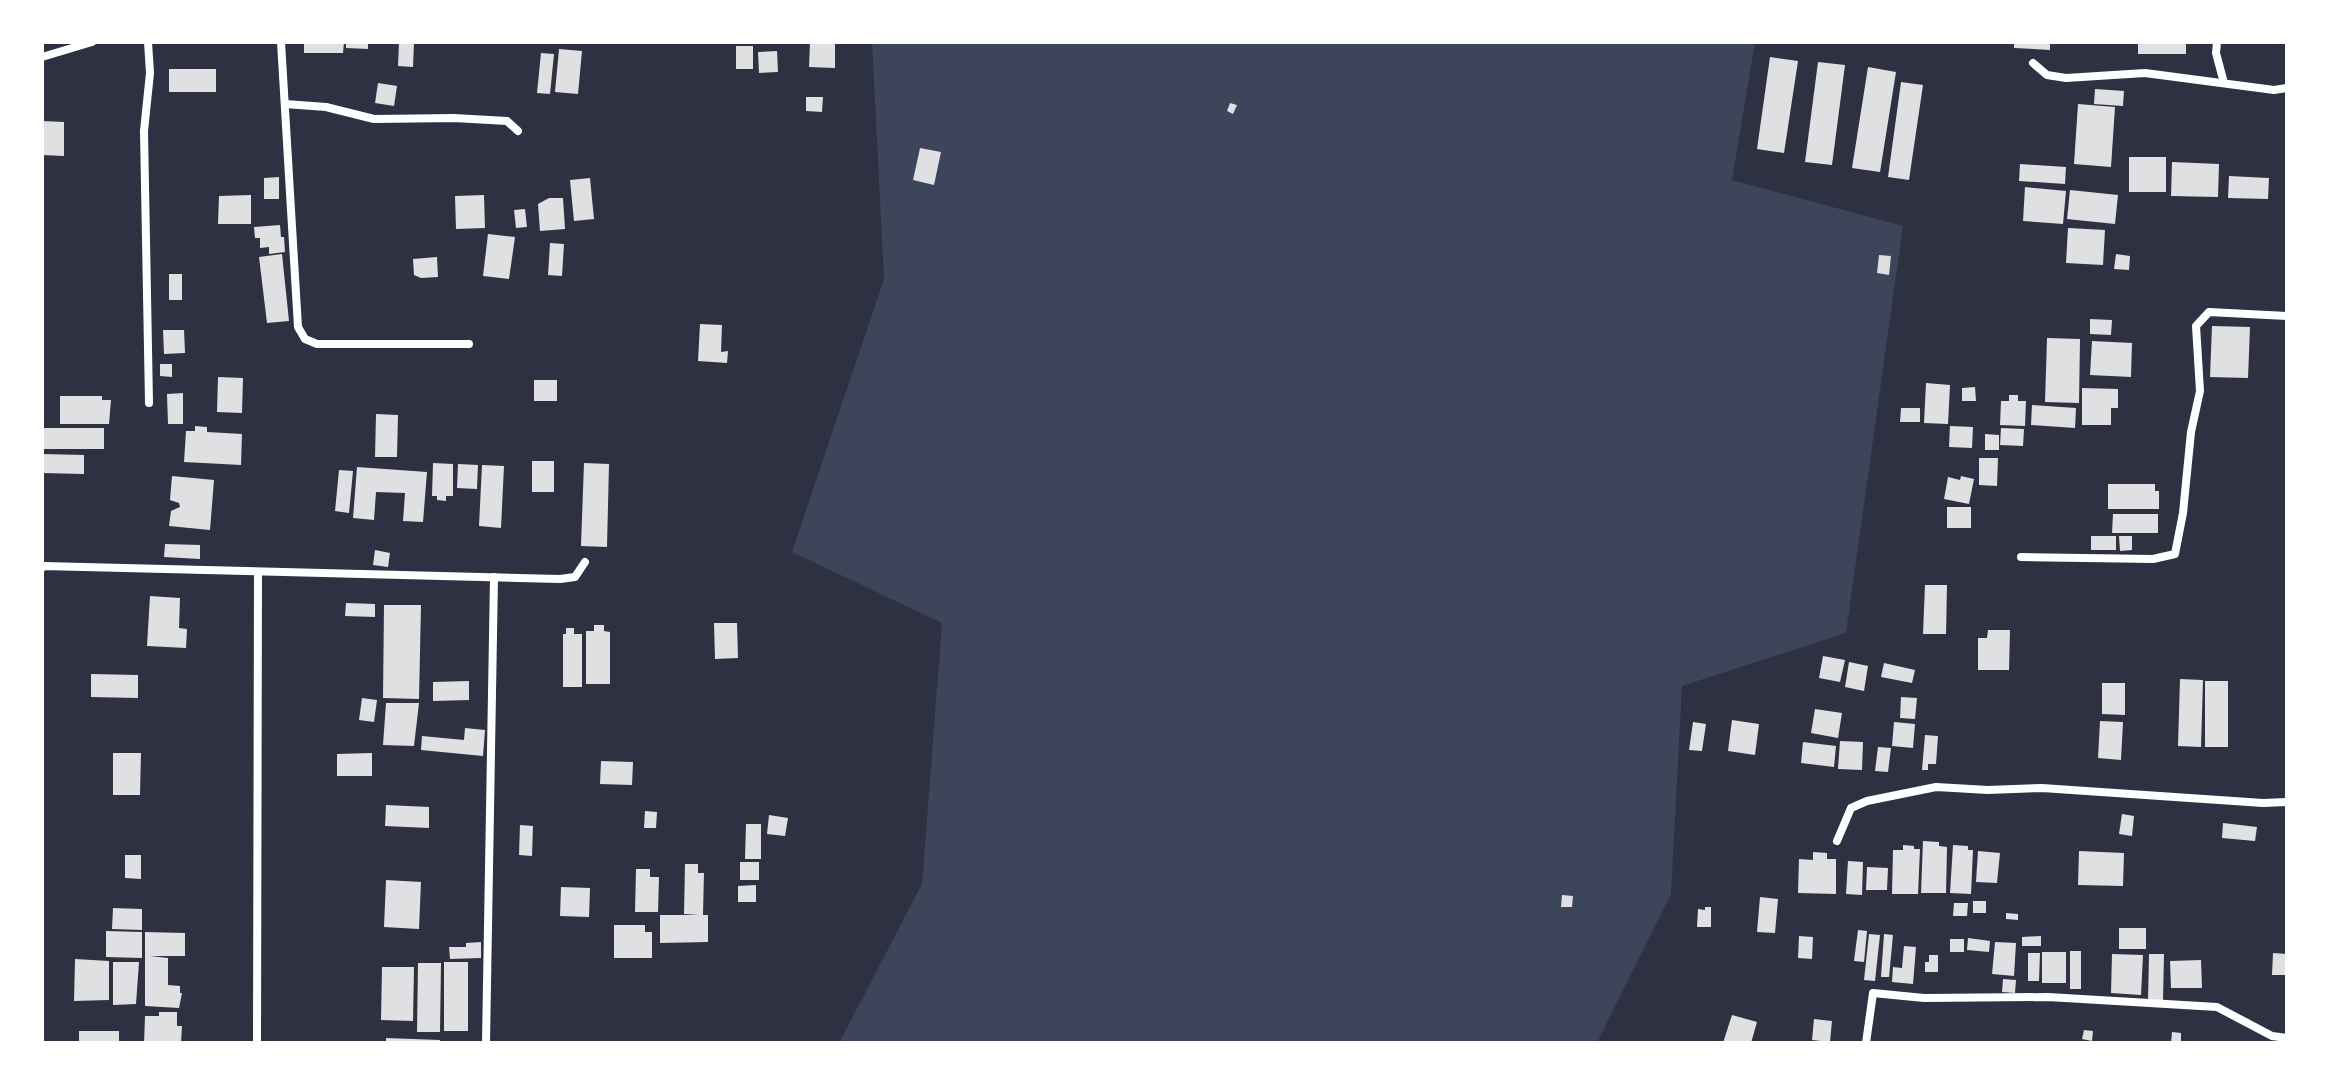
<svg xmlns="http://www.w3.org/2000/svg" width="2329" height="1085" font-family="Quicksand,sans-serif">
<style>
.green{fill:#3c4559}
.building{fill:#e0e0e3}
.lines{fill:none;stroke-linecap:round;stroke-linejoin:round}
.minor{stroke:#fff;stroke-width:8}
</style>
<rect width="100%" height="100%" fill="#2d3142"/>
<polygon class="green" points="872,42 1755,42 1732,180 1903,226 1846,633 1682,686 1671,894 1597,1043 839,1043 922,884 942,623 792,552 884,279"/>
<g class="building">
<polygon points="304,42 344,42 343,53 304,53"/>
<polygon points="346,42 368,42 368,49 346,48"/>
<polygon points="399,42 414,42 413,67 398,66"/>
<polygon points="810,42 835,42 835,68 809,67"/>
<polygon points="2014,42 2050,42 2050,50 2014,48"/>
<rect x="2138" y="42" width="48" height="12"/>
<rect x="736" y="46" width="17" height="23"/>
<polygon points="559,49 582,51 578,94 555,92"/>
<polygon points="777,51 778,72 759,73 758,52"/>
<polygon points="541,53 554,54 550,94 537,93"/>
<polygon points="1770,57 1798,61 1784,153 1757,149"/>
<polygon points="1818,62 1845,65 1832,165 1805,162"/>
<polygon points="1868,67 1896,72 1880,172 1852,168"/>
<rect x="169" y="69" width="47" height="23"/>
<polygon points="1901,82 1923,85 1909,180 1888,177"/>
<polygon points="378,83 397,86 394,106 375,103"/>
<polygon points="2095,89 2124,91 2123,106 2094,104"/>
<polygon points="806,97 823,97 822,112 806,111"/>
<polygon points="1230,103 1237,105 1233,114 1227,111"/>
<polygon points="2078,104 2115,107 2111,167 2074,164"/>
<polygon points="42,121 64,122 64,156 42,155"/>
<polygon points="920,148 941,152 934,185 913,180"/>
<rect x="2129" y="157" width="37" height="35"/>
<polygon points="2172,162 2219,164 2218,197 2171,196"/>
<polygon points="2020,164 2066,167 2065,184 2019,181"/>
<polygon points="2229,176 2269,178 2268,199 2228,198"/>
<polygon points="279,177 279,199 264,199 264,178"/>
<polygon points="590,178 594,219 574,221 570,180"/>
<polygon points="2025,187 2066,191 2063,224 2023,221"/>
<polygon points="2070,190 2118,195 2115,224 2067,219"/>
<polygon points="251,195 251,224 218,224 219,196"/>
<polygon points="484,195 485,228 456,229 455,196"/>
<polygon points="549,198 563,198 565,229 540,231 538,204"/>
<polygon points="525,209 527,227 516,228 514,210"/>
<polygon points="280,225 281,237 284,237 285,252 269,254 269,247 260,248 260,238 255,238 254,227"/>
<polygon points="2068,228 2105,230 2103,265 2066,263"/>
<polygon points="488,234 515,237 509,279 483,276"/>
<polygon points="550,243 564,244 562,276 548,275"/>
<polygon points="282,254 289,321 267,323 259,257"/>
<polygon points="2116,254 2130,256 2129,270 2114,269"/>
<polygon points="1879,255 1891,256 1889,275 1877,273"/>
<polygon points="437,257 438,277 421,278 414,275 413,259"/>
<rect x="169" y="274" width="13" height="26"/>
<polygon points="2090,319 2112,320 2111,335 2090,334"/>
<polygon points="700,324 722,325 721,352 728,351 727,363 698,361"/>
<polygon points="2212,326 2250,327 2248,378 2210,377"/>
<polygon points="163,330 184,330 185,353 164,354"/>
<polygon points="2047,338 2080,339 2079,403 2045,402"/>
<polygon points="2092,341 2132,343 2131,377 2090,375"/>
<polygon points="160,364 172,364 172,377 160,376"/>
<polygon points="218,377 243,378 242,413 217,412"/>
<rect x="534" y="380" width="23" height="21"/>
<polygon points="1926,383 1950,385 1948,424 1924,423"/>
<polygon points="1975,387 1976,401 1962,401 1962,388"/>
<polygon points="2082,388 2118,389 2118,408 2111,408 2111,425 2082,425"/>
<polygon points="183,393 183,424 168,424 167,394"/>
<polygon points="2009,395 2018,395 2018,401 2026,401 2025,426 2000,425 2001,401 2009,401"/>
<polygon points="60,396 102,396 102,400 111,400 109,424 60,424"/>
<polygon points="2032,405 2076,408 2075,428 2031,425"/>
<polygon points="1901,408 1920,408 1920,422 1900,422"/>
<polygon points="376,414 398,415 397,457 375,457"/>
<polygon points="195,426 207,427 207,432 242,434 241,465 184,462 186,431 195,431"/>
<polygon points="1950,426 1973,427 1972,448 1949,447"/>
<rect x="42" y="428" width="62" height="21"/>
<polygon points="2001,428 2024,429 2023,446 2000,445"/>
<polygon points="1985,434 1999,435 1999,450 1985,450"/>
<polygon points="42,454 84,455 84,474 42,473"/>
<polygon points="1979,458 1998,458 1997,486 1979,485"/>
<rect x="532" y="461" width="22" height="31"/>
<polygon points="433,463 453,464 453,496 446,496 446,501 437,500 437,496 432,496"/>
<polygon points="584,463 609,464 607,547 581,546"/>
<polygon points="458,464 478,465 477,489 457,488"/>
<polygon points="482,465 504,466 501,528 479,526"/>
<polygon points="357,467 427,472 423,522 403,521 405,493 376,492 374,520 353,518"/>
<polygon points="339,470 353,471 349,513 335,511"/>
<polygon points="172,476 214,480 210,530 169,526 171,511 180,507 179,503 170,500"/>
<polygon points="1961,476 1974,479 1969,504 1944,499 1948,477 1960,480"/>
<polygon points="2108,484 2155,484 2155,491 2159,491 2159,509 2108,509"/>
<rect x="1947" y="507" width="24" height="21"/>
<polygon points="2113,514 2158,514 2158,533 2112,533"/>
<rect x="2091" y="536" width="25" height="14"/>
<polygon points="2119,536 2132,536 2132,550 2120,551"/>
<polygon points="165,544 200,545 200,559 164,557"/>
<polygon points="375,550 390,553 388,567 373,565"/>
<polygon points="1925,585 1947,585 1946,634 1923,634"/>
<polygon points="150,596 180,598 179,628 187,629 186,648 147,646"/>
<polygon points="346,603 375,604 375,617 345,616"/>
<polygon points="384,605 421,605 419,699 383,698"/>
<polygon points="714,623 737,623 738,658 715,659"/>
<polygon points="594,625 604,625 604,631 610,632 610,684 586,684 586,631 594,631"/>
<polygon points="566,628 574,628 574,634 582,634 582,687 563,687 563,634 566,634"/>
<polygon points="1988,630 2010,630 2009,670 1978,670 1978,638 1987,638"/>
<polygon points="1823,656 1845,660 1840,682 1819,678"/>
<polygon points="1849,662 1868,666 1864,691 1845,687"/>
<polygon points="1884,663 1915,670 1912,683 1881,677"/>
<polygon points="91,674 138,675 138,698 91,697"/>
<polygon points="2180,679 2203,680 2201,747 2178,746"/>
<polygon points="469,681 469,700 433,701 433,682"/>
<rect x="2205" y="681" width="23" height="66"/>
<polygon points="2102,683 2125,683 2125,715 2102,714"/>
<polygon points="1901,697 1917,698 1915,719 1900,718"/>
<polygon points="362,698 377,700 374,722 359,720"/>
<polygon points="386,703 419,703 414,746 383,745"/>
<polygon points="1815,709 1842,713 1838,738 1811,733"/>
<polygon points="1732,720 1759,724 1755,755 1728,751"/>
<polygon points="2100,721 2123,722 2121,760 2098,758"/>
<polygon points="1693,722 1706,724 1702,751 1689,750"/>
<polygon points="1894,722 1915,724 1913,748 1892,746"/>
<polygon points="465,728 485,730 483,756 421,750 422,736 464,740"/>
<polygon points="1925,735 1938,736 1936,764 1928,764 1928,770 1922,770"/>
<polygon points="1840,741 1863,742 1862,770 1838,769"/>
<polygon points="1803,742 1836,746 1834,767 1801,763"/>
<polygon points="1878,747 1891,748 1888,772 1875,771"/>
<polygon points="113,753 141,753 140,795 113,795"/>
<polygon points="372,753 372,776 337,776 337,754"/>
<polygon points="601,761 633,762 632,785 600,784"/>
<polygon points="386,805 429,807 429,828 385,826"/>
<polygon points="645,811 657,812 656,828 644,828"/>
<polygon points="2122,814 2134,816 2132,836 2119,834"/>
<polygon points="769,815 788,818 785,836 767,834"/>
<polygon points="2223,823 2257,827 2255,841 2222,838"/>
<polygon points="746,824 761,824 761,859 745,859"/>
<polygon points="520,825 533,826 532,856 519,855"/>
<polygon points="1923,841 1939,842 1939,846 1947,847 1946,893 1921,893"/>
<polygon points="1903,845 1914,846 1914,849 1920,849 1918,894 1892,894 1893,850 1903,850"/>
<polygon points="1953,845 1968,846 1968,850 1973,850 1971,894 1950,893"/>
<polygon points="1978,851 2000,853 1997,883 1976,882"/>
<polygon points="2079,851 2124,853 2123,886 2078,885"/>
<polygon points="1813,852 1827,853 1827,859 1836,859 1836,894 1798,893 1799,859 1813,860"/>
<polygon points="125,855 141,855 141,879 125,878"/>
<polygon points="1848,861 1863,862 1862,895 1846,894"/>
<rect x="740" y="862" width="19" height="18"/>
<polygon points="685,864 698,864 698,873 704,873 703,915 708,915 708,942 660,943 660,915 699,915 684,914"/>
<polygon points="1867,867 1888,868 1887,890 1866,890"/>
<polygon points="636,869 650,869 650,877 659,877 658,912 635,912"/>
<polygon points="386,880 421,882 419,929 384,927"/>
<polygon points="756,885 756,902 738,902 738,886"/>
<polygon points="561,887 590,888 589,917 560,916"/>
<polygon points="1562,895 1573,896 1572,907 1561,907"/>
<polygon points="1760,897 1778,899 1775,933 1757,932"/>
<rect x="1973" y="901" width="13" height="12"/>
<polygon points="1954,903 1968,903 1967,916 1953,916"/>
<polygon points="1705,907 1711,907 1711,927 1697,927 1698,909 1705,910"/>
<polygon points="113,908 142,909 142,930 112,929"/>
<polygon points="2006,913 2018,914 2018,920 2006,919"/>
<polygon points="614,925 645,925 645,932 652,932 652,958 614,958"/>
<rect x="2119" y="928" width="27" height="21"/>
<polygon points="1858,930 1867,931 1864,962 1854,961"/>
<polygon points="106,931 142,932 142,958 106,957"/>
<polygon points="145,932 185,933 185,956 150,956 168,958 168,985 180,986 180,993 182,993 179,1008 145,1006"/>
<polygon points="1869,934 1880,935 1875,981 1864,980"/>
<polygon points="1884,934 1893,935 1889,977 1881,977"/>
<polygon points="1799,936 1813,937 1812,959 1798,958"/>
<polygon points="2041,936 2041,946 2022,946 2022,937"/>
<polygon points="1968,938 1990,941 1989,952 1967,950"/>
<rect x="1950" y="939" width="14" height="13"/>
<polygon points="481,942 481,958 450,959 449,947 466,947 466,943"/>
<polygon points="1995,942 2016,943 2014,976 1992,974"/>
<polygon points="1904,946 1916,947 1913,984 1892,982 1893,967 1902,968"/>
<rect x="2070" y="951" width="11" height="38"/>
<rect x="2042" y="952" width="24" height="31"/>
<polygon points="2028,953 2040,953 2039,981 2028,981"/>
<polygon points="2273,953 2287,954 2287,975 2272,975"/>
<polygon points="2112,954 2143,955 2141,995 2111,993"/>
<polygon points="2149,954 2164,954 2163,1000 2148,1000"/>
<polygon points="1929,955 1938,955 1938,972 1925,972 1925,962 1929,962"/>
<polygon points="75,959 109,961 109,1000 74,1001"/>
<polygon points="2201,960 2202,988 2171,988 2170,961"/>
<polygon points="113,962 139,962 136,1004 113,1005"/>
<rect x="444" y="962" width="24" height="69"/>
<polygon points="418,963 441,963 440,1032 417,1032"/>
<polygon points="382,967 414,967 413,1021 381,1020"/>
<polygon points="2003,979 2016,980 2015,993 2002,992"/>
<polygon points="159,1012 177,1012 177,1026 182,1026 181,1043 144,1043 145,1016 159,1016"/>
<polygon points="1732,1015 1757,1022 1751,1043 1723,1043"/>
<polygon points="1814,1019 1832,1021 1830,1042 1812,1040"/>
<polygon points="2084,1030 2093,1031 2092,1041 2082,1039"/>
<rect x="79" y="1031" width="40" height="12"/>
<polygon points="2172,1032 2181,1033 2181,1043 2171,1043"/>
<polygon points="386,1038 440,1040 440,1043 386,1043"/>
</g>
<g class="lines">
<g class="minor">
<polyline points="148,42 150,73 144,131 149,403"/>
<polyline points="281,42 298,327 305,339 317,344 469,344"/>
<polyline points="2217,42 2216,53 2224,83"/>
<polyline points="42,57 92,42"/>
<polyline points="2033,63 2047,75 2066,78 2145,73 2274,90 2287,88"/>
<polyline points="285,104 326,107 374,119 454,118 507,121 518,131"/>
<polyline points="2021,557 2153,559 2175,554 2183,513 2191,432 2200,391 2196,326 2209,312 2287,316"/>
<polyline points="42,568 43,566 560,579 575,577 585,562"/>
<polyline points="1837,841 1851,808 1867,801 1936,787 1988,790 2042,788 2263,803 2287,802"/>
<polyline points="257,1043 258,572"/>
<polyline points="486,1043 494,577"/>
<polyline points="1866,1043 1873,993 1924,998 2048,997 2217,1007 2272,1036 2287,1038"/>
</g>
</g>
<rect width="2329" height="1085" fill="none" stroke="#ffffff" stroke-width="88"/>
</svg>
